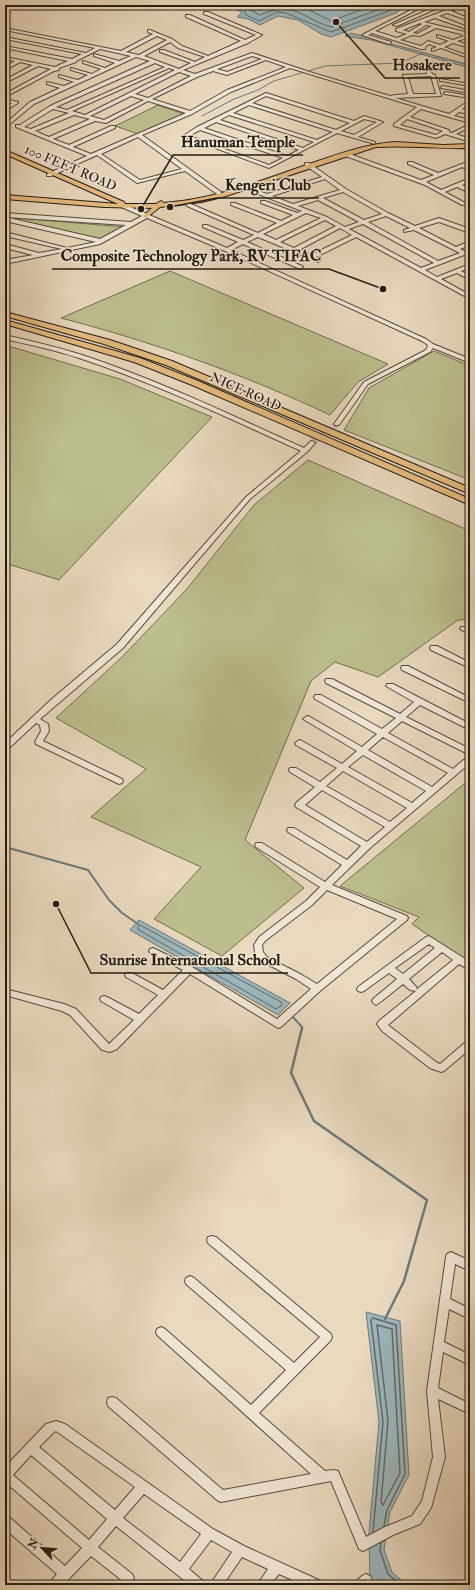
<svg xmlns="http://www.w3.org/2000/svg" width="475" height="1590" font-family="'IM FELL Double Pica',serif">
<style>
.green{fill:#bcbe8e;stroke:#706d50}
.water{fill:#9db7bd;stroke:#6c7979}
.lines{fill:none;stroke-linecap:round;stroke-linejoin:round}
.shore-far1{stroke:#606a68;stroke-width:1}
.shore{stroke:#606a68;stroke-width:1.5}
.stream-far2{stroke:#6c7979;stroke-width:1}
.stream-far1{stroke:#6c7979;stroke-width:2}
.stream{stroke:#6c7979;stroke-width:2.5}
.minor-tunnel{stroke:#c1b39d;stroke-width:6;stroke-dasharray:6 3;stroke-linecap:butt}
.minor-casing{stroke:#544b3e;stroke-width:2}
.major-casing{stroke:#231c13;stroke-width:2}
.highway-casing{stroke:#231c13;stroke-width:2}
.minor{fill:#f1e6d5;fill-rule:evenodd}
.major{fill:#e4bc80;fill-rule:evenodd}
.highway{fill:#e4bc80;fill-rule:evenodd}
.labels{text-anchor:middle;stroke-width:3;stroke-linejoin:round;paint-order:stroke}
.far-street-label{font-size:13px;fill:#231c13;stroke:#f1e6d5}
.leader{fill:none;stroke:#231c13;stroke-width:1.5}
.callout-dot{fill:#231c13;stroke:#f1e6d5;stroke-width:1.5}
.callout-label{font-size:16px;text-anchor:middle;font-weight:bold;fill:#231c13;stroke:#f1e6d5;stroke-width:3;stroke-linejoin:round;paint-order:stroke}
</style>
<rect width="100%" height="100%" fill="#e9d9bf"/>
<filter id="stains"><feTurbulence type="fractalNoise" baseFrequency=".005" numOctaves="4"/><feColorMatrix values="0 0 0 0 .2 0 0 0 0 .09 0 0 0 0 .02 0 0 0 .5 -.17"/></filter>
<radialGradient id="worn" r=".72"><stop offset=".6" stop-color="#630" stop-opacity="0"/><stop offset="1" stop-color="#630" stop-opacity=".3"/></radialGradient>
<g class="green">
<polygon points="158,105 184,114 138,134 115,126"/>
<polygon points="5,217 125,227 100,240"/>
<path d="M170,271L388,364L358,382L330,415C243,374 153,342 61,318Z"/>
<polygon points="5,345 120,379 212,417 59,580 5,563"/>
<polygon points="434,351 470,366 470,480 344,430 369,388"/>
<polygon points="308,460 470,531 470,619 458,620 378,677 335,662 311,681 245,840 304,888 222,956 154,919 201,867 91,817 146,769 56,718 123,656 186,590 254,505"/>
<polygon points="470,779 470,959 461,965 453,952 412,924 419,917 340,886"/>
</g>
<g class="water">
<polygon points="225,5 403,5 403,7 396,13 331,37 321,34 298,20 278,16 260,25 248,19 237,17 242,12"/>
<polygon points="351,33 462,63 470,65 470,68 371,40 345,36"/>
<polygon points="139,920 290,1003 278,1015 130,930"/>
<polygon points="366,1312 400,1321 409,1475 390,1512 384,1550 392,1572 407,1585 370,1584 369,1533 379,1422"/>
</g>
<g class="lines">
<g class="shore-far1">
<polyline points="236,5 244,9 246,15 259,21 277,12 286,13 331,32 394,9 399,5"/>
<path d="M247,5L250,10L260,15C295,0 301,18 331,27L391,5"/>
<polyline points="299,5 331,21 374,5"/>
<polygon points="140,925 281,1002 282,1005 276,1009 139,930 138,928"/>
</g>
<g class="shore">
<polygon points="377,1325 392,1329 400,1473 383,1505 381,1502 388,1421"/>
<polyline points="373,1532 383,1422 371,1320 373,1318 396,1325 405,1474 387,1510 384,1526"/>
<polyline points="381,1542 380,1550 388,1574 401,1585"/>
</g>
<g class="stream-far2">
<polyline points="435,56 470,65"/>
<polyline points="202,116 234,99 258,90 274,81 325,66 400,63 423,53"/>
</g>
<g class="stream-far1">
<polyline points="5,847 88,870 109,900 122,913 138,924"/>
<polyline points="291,1015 302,1027 302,1029"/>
</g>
<polyline class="stream" points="302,1028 291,1073 314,1121 427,1200 404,1281 385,1319"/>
<polyline class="minor-tunnel" points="312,443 337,424"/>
<g class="minor-casing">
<g id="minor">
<polygon points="5,5 9,5 10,6 5,7"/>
<path d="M421,5H426L375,31L397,38L407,34L396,31V29L457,6L456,5H462L470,8V10L461,7L451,11L470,19V21L447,13L439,16L470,28V30L435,18L424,22L465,32L468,34H470V39L467,38L457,41L470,46V48L453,43L444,47L463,54L470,53V55L463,56L441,48L432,51V49L437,47L429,44L425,47V49H421L372,33L368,35L391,42V43L389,44L362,35ZM420,23L422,24L409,32L403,30ZM426,25L432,26L417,34L413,33ZM436,28L461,34L464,36L453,40L437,35V37L449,41L440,45L428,41L421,46L400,40L412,35L420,36Z"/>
<polygon points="437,6 440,7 397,26 393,25"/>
<path d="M204,12H208L262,35L248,43L183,70L195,74L252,53L313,73L390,96L395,95L408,94L403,75L427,74L425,68L429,67L432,74L435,75L441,96L395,98L449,114L470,100V103L462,109L470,112V114L459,112L454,116L470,120V123L421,109L410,117L449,130V132L452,133L470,124V127L456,134L470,139V142L445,134L436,138L394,126V124L417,107L290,68L231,92L192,114L142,135L221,192V194H217L185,171L137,183L97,155L51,176H47V174L87,156L16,127V125H20L50,106L150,61L136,57L34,104L5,128V124L30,102L60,88L47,84V82L64,86L74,82L59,77V75L78,80L88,75L71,70V68L92,74L101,69L83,63V61L105,68L115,63L94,56V54L119,61L131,56L100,49L76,61V62L59,68V70L54,71L5,97V94L51,69L38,66L5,83V80L33,65L20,62L5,70V67L15,61L5,59V57L55,67L68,61L5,48V46L72,59L82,54L5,39V37L86,53L95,48L5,30V28L121,51L153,34L148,32V30H150L172,39L182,46L208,56L241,41L186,17V15H190L245,40L256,35L204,14ZM157,36L167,40L139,55L126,52ZM170,42L178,48L205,57L195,62L164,50H160V52L191,63L179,69L144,56ZM252,56L262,59L227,72L217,69ZM266,60L286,67L227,90L190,111L152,99L197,77L213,71L227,75ZM155,63L165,67L67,110L56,107ZM169,68L175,70L85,115L72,111ZM179,72L191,76L148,98L135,94ZM431,76L436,94H413L408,77ZM131,96L144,100L104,120L90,116ZM148,101L186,113L91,154L73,147L115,128V126H111L69,145L53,139L95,121L106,123ZM53,109L69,113L31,129L24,127ZM74,115L90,119L49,137L35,131ZM407,119L443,131L436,135L400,125ZM138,137L182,169L140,180L101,154Z"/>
<polygon points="440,79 470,84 470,86 442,81 440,81"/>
<polygon points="443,86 470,91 470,93 441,88 441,87"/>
<polygon points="446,92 470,96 470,98 444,94 444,93"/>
<path d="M266,93L354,121L364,116L383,122L358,137L375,142V144L337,133L269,168L183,136L197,127ZM266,96L350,123L336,130L252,103ZM249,105L333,132L317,140L233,113ZM229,115L314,142L303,148L220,120ZM364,119L377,122L354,135L341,131ZM216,122L299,150L287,156L204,128ZM200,130L283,158L269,165L189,136Z"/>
<polygon points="5,99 18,102 18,103 5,111 5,108 12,103 5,101"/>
<polygon points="343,153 347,153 421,180 434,175 408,164 408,162 412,162 438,173 470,161 470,164 466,165 470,167 470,171 462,167 426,182 441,190 470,178 470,182 462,185 470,189 470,193 457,187 445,192 467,204 462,205 425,185 343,155"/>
<path d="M305,163H309L346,189L388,213L415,226L439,218L470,229V233L439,222L419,228L456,247L470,241V245L460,249L470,254V258L464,255L425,270L437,277L470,264V268L461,271L470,276V280L457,273L441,279L470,295V299L356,237L316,257L321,260L318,262L258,237L247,242L302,266L303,267L300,269L243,244L231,250L426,339L433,344L470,359V363L433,348L430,352L368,384L339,425H335L334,424L364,382L426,350L428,345L422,341L225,251L147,218L100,244L5,264V260L33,255L5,248V244L39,253L62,249L5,236V232L67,248L96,242L5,221V217L100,239L126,225L5,217V213L131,222L142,216L119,206V204L121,203L227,248L238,242L203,227V225H207L243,240L254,235L187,206L183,202L184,201H188L191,204L258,233L277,223L231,205V203H235L281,221L293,215L261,203V201H265L297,213L302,211L240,187L245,186L267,194L322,177L305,165ZM325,179L340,190L293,204L272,196ZM343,192L382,214L364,220L323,198ZM318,200L359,222L345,227L327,217L298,206ZM306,213L321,218L276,240L263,234ZM386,216L410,228L404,230V232L414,230L460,253L438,261L368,222ZM325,220L336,226L294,248L280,242ZM363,224L434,263L421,268L349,229ZM340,228L352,235L311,255L299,250Z"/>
<path d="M5,335C31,341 57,347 82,355C158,380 231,415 304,448L310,442L312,441L315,443L307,452L250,499L123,648L40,719L48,724L49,731L43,741L122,779L123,781L122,783L119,784L36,744L35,742L41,731L40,725L36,723L8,749L5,750V743L53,698L117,644L246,497L301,451C228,418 155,383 79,358C55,350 30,345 5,339Z"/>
<polygon points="461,627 464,627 470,629 470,634 460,629"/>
<polygon points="431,646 437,646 470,663 470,668 431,650 430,648"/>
<polygon points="402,666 408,666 470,698 470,703 402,670 401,668"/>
<path d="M326,679H332L400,714L414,702L386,686L387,684H393L470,724V730L420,705L406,717L470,749V755L402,721L388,733L453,769L467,757L470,756V763L370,848L332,885L407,916L408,918L407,920L320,991L281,1027L278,1028L190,974L117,1049L110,1052L102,1050L70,1015L62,1011L5,995V989L64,1004L76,1009L109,1044L134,1020L101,1001L100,999L101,997L104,996L107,997L139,1014L158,995L126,977L125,975L126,973H132L163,990L183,970L150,953L149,951L150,949L153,948L192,967L277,1019L311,989L296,979L261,961L255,953L254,945L259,937L306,901L320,887L256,847L255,845L256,843H262L325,882L342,865L288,832L287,830L288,828H294L347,860L361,846L296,807L295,805L296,803L315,787L290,772L289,770L290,768H296L320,782L337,768L296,745L295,743L299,740L302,741L342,764L357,751L303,719L307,716L310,717L362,747L377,734L315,699L314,697L315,695H321L382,729L396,718L326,683L325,681ZM383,737L448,773L432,787L368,750ZM363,755L426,791L412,803L348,767ZM343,771L407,808L390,822L326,786ZM322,790L385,827L367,842L305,805ZM327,890L397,919L317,984L302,975L267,957L263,952L262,945L265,941L312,905Z"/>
<path d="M429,936L470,962V970L459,964L388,1025L436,1062L440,1064L467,1041L470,1040V1049L444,1071L441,1072L430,1068L382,1031L377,1024L379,1021L416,991L410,990L403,984L379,1003L376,1005L373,1003L372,1001L373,999L397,979L389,973L364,991L361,992L358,991L357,989L358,987L426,937ZM429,944L435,948L403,974L395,968ZM442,952L453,960L416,990L417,988L409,979Z"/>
<polygon points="212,1236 216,1237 331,1334 332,1337 331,1340 259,1413 325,1471 334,1470 338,1471 366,1537 385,1527 412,1516 422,1501 433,1457 427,1391 446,1257 447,1254 451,1252 470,1261 470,1271 455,1264 450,1299 470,1309 470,1319 449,1309 444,1342 470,1355 470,1365 443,1352 438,1388 470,1404 470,1414 438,1399 445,1457 431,1508 420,1524 393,1535 363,1551 359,1549 331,1481 221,1502 217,1500 108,1406 107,1402 108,1398 112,1397 116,1398 223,1490 311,1474 157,1335 156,1332 157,1329 161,1327 165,1329 251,1405 286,1370 186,1284 185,1281 186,1278 190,1276 194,1278 294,1363 320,1337 208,1243 207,1240 208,1237"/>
<path d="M56,1421L65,1424L213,1529L244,1546L321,1581L323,1585H304L279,1574L270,1585H257L268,1569L242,1557L223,1585H210L232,1552L211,1540L189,1569L203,1581L205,1585H190L116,1526L98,1547L132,1574L134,1578L132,1582L128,1584L124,1582L91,1556L63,1585H49L51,1581L57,1574L5,1529V1515L9,1517L65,1566L82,1548L5,1482V1467L46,1424ZM56,1431L135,1487L115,1510L39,1447L54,1432ZM31,1455L107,1519L89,1540L13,1475ZM144,1494L201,1534L180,1562L123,1518Z"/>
<path d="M366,1574L370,1576L372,1580L369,1585H355C357,1580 361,1576 366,1574Z"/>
</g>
</g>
<g class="major-casing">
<path id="major" d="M395,142L443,145L470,144V148C439,149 408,145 376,147L226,196L202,202L160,207L146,218L143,216L152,208L104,207L5,199V195L118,204L5,154V150L124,202L125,204H156L161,201L164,203C217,199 265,179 315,162C341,153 367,144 395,142Z"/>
</g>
<g class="highway-casing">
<g id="highway">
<polygon points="5,312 110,340 172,361 470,488 470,494 166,365 104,344 5,316"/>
<polygon points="5,320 140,358 198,381 470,499 470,505 192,385 134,362 5,324"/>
</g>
</g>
<use href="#minor" class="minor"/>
<use href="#major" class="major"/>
<use href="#highway" class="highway"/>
</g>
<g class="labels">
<g class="far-street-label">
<text transform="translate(71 167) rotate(23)" y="5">100 FEET ROAD</text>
<text transform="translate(246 391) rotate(24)" y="5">NICE ROAD</text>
</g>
</g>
<path class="leader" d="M336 22L385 78H460M141 209L173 155H303M170 207L217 198H319M383 289L329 269H52M56 904L91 973H288"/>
<g class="callout-dot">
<circle cx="336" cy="22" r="4"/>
<circle cx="141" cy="209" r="4"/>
<circle cx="170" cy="207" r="4"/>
<circle cx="383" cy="289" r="4"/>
<circle cx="56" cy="904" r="4"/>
</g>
<g class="callout-label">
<text x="422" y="70">Hosakere</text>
<text x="238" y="147">Hanuman Temple</text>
<text x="268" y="190">Kengeri Club</text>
<text x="191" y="261">Composite Technology Park, RV TIFAC</text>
<text x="190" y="965">Sunrise International School</text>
</g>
<rect width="475" height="1590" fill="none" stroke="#e9d9bf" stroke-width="20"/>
<rect x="6" y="6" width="463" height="1578" fill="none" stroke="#231c13" stroke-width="2"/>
<rect x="10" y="10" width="455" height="1570" fill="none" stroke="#231c13"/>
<g transform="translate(42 1548) rotate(296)" stroke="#f1e6d5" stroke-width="3" paint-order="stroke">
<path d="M0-3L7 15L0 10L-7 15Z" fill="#231c13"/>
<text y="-6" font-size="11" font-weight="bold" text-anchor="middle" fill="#231c13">N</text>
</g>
<rect width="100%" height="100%" filter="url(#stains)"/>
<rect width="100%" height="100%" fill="url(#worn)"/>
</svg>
